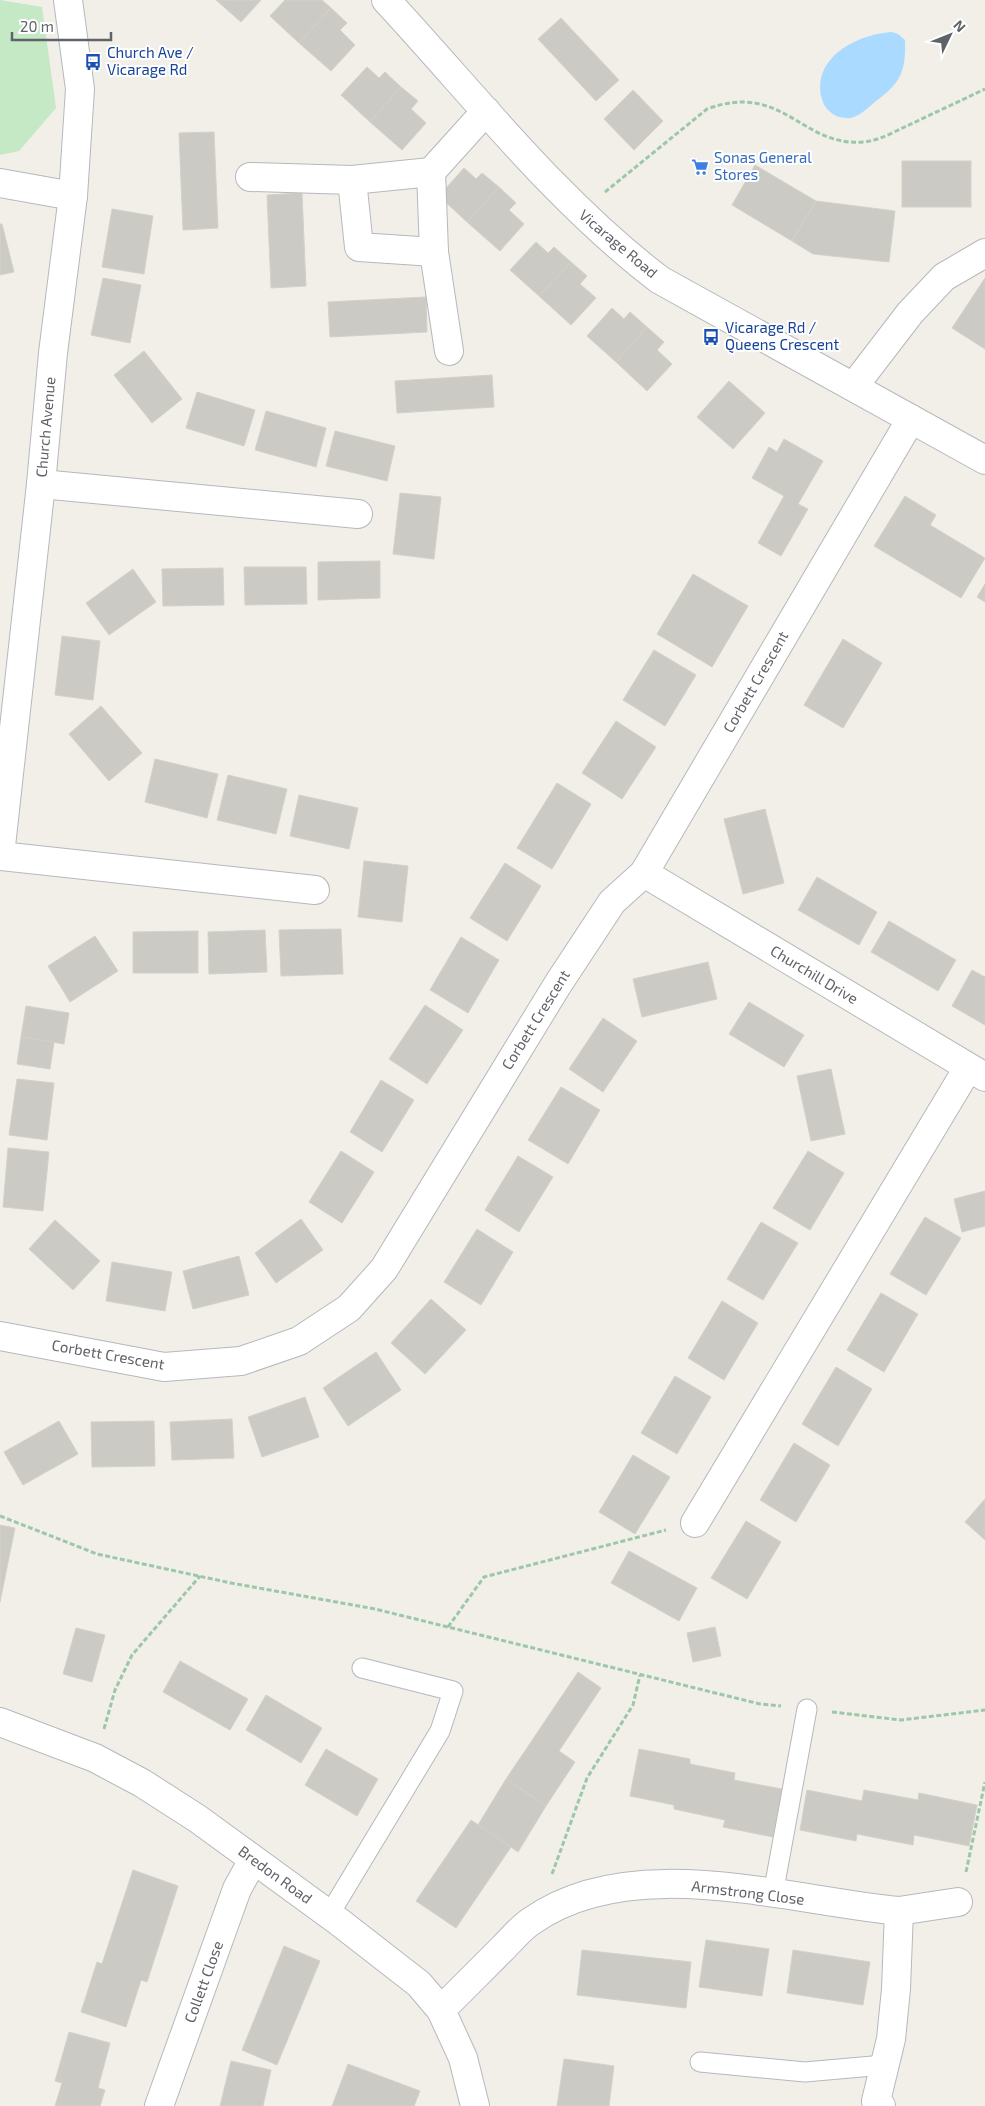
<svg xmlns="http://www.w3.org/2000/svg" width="985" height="2106" font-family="'Exo 2',sans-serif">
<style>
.green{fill:#c5e8c5}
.water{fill:#aadaff}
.building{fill:#cccac5;stroke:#d6d1c6}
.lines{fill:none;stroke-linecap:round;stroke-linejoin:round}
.service-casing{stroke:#b5b8bc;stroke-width:21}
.minor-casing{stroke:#b5b8bc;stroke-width:30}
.tertiary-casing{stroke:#b5b8bc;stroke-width:30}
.path{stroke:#9cc7a9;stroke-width:3;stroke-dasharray:5 2.5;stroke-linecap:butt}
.service{stroke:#fff;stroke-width:19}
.minor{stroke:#fff;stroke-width:28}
.tertiary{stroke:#fff;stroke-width:28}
.labels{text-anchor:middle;stroke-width:4;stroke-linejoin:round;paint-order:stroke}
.transit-label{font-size:15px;fill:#164399;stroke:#fff;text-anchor:start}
.shop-label{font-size:15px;fill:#366cbe;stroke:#fff;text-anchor:start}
.street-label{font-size:15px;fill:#5f6368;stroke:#fff}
</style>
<rect width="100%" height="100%" fill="#f1efe8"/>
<polygon class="green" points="0,0 42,7 56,108 19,151 0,155"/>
<path class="water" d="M892,32L898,34L905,40C906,71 901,83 876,101C870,106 862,114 854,117C849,119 844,118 839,117C831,114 824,108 822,99C811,58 857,34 892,32Z"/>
<g class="building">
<polygon points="216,0 261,0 241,22"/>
<polygon points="285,0 322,0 331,8 299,43 270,16"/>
<polygon points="331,8 347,23 340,30 355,45 331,71 299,43"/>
<polygon points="561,18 619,80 596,101 538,39"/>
<polygon points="367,67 379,78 385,72 401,87 370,122 341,95"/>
<polygon points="401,87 418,101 411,109 426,123 402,150 370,122"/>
<polygon points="633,90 663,121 634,150 604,119"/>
<polygon points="214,132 218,228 183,230 179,133"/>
<rect x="902" y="161" width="69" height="46"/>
<polygon points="755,165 816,201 792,241 732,205"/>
<polygon points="464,168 476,179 482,173 499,187 467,222 439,196"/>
<polygon points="499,187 516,203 509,210 524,224 500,251 467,222"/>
<polygon points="302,193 306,286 271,288 267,195"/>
<polygon points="816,201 895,211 889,262 813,254 792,241"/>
<polygon points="112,209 153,216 144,274 102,267"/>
<polygon points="0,224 2,224 14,272 0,275"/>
<polygon points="536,242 548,253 554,247 571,262 539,296 510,270"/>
<polygon points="571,262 587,276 580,284 596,298 571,325 539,296"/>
<polygon points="103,278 141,285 130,343 91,335"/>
<polygon points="985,278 985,349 952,328"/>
<polygon points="426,297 427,332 330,337 328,302"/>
<polygon points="612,308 624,319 630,312 647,327 616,362 587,336"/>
<polygon points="647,327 664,342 657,350 672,364 647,391 616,362"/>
<polygon points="144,351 182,399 152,423 114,375"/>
<polygon points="492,375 494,407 397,413 395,381"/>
<polygon points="729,381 765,413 733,449 697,417"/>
<polygon points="197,392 255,410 244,446 186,428"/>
<polygon points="266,411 326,428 316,467 255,450"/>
<polygon points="335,431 395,446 387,481 326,466"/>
<polygon points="784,439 823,461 798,504 808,509 781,556 758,543 784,496 752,478 769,447 777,452"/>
<polygon points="400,493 441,497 434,559 393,554"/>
<polygon points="905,496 936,515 930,525 985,558 961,598 874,546"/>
<polygon points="380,561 380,598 318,600 318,562"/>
<polygon points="244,567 306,567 307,604 245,605"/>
<polygon points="223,568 224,605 163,606 162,569"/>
<polygon points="133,569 156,602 109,635 86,603"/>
<polygon points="693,574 748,606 712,667 657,634"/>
<polygon points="985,584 985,602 977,597"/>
<polygon points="62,636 100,641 93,700 55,695"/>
<polygon points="843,639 882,663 843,728 804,705"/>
<polygon points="654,650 696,675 665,726 623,700"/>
<polygon points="101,706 142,753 109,781 69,734"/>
<polygon points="616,721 656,747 622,799 582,773"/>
<polygon points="155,759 218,774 207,818 145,802"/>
<polygon points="228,775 287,789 276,834 217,820"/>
<polygon points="557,783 591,804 552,869 517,848"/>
<polygon points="299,795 358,808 349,849 290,836"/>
<polygon points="765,809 784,883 743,894 724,819"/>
<polygon points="364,861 408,866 402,922 358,917"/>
<polygon points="505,863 541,886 507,941 470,918"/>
<polygon points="817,877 877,912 859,945 798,910"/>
<polygon points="889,921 956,960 938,991 871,952"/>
<polygon points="341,929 343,974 281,976 279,930"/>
<polygon points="265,930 267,972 209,974 208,932"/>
<polygon points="198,931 198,973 133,973 133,932"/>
<polygon points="95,936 118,971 70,1002 48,966"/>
<polygon points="461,937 499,960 468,1013 430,990"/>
<polygon points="708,962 717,999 642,1017 633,979"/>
<polygon points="972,970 985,977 985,1025 952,1006"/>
<polygon points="749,1002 804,1035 784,1067 729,1034"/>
<polygon points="425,1005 463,1030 427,1084 389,1059"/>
<polygon points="26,1006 69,1013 64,1044 21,1037"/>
<polygon points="603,1018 637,1041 603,1092 569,1069"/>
<polygon points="21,1037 54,1042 50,1069 17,1064"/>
<polygon points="831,1069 845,1134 811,1141 797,1076"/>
<polygon points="17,1079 54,1083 47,1140 9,1135"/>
<polygon points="381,1080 414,1100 382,1152 350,1132"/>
<polygon points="561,1087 600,1110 568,1164 528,1140"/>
<polygon points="8,1148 49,1152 43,1211 3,1207"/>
<polygon points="341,1151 374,1172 342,1223 309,1202"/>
<polygon points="808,1151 844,1173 810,1230 773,1208"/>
<polygon points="518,1156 553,1177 519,1232 485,1210"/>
<polygon points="985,1191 985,1226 962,1232 954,1199"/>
<polygon points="925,1217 961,1238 926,1295 890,1274"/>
<polygon points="301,1219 323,1250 276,1283 255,1253"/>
<polygon points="55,1220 100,1261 73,1290 29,1249"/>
<polygon points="761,1222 798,1243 763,1300 727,1279"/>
<polygon points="477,1229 513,1252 481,1305 444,1282"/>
<polygon points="239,1256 249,1295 193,1309 183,1271"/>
<polygon points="112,1262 172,1272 165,1311 106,1301"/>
<polygon points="881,1293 918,1314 884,1372 847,1350"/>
<polygon points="431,1299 466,1330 425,1374 391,1343"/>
<polygon points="722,1301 758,1323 724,1380 688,1358"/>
<polygon points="376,1352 401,1390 348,1426 323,1388"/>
<polygon points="836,1367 872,1389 838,1446 802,1424"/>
<polygon points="675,1376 711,1397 677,1454 641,1433"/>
<polygon points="305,1397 319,1437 262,1457 248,1417"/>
<polygon points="232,1419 234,1458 172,1460 170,1422"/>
<polygon points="59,1421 78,1454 23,1485 4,1452"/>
<polygon points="154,1421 155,1466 92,1467 91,1422"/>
<polygon points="794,1443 830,1465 796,1522 760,1500"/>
<polygon points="633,1455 670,1477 635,1534 599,1512"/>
<polygon points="985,1499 985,1540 965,1522"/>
<polygon points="746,1521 781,1542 747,1599 711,1578"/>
<polygon points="0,1525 15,1528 0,1602"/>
<polygon points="629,1551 697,1588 679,1621 611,1583"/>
<polygon points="715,1627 721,1656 693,1662 687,1633"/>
<polygon points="76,1628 105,1635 92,1682 63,1674"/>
<polygon points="180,1661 248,1699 230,1730 163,1692"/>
<polygon points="578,1672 601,1688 559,1751 575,1762 546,1806 506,1779"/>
<polygon points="266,1695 322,1728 301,1763 246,1730"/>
<polygon points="326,1749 378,1779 357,1816 305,1785"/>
<polygon points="639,1749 690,1759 690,1764 735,1773 734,1780 782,1789 773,1837 723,1827 725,1820 674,1809 674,1805 630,1796"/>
<polygon points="506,1779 546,1806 518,1852 478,1825"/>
<polygon points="807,1790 862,1801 864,1790 918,1800 919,1793 977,1805 969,1846 914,1835 913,1845 857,1834 856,1841 800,1830"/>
<polygon points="471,1820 511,1847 456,1928 416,1901"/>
<polygon points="133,1870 178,1886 147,1982 141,1980 126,2027 81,2012 97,1962 102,1964"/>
<polygon points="706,1940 769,1949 762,1996 699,1987"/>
<polygon points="284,1946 320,1961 277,2065 242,2050"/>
<polygon points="582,1950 691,1962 686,2008 577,1995"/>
<polygon points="793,1950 870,1962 863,2005 787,1993"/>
<polygon points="69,2032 110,2043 98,2088 105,2090 100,2106 55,2106 62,2083 55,2081"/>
<polygon points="564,2059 614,2066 609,2106 557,2106"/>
<polygon points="231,2061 271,2070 263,2106 220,2106"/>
<polygon points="348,2064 420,2091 414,2106 332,2106"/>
</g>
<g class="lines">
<g class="service-casing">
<g id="service">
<polyline points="773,1894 807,1709"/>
<polyline points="329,1915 440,1731 453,1691 362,1668"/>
<polyline points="700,2062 805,2072 884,2065"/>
</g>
</g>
<g class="minor-casing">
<g id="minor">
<polyline points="250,177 352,180 431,172"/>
<polyline points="352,180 359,247 434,252"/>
<polyline points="0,183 73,196"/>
<polyline points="449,351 434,252 431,172 486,111"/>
<polyline points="854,386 910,313 944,277 985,253"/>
<polyline points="41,484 358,514"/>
<polyline points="0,855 41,484 53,353 73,196 80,89 68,0"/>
<polyline points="0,856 315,890"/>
<polyline points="644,873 985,1077"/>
<polyline points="0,1336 164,1367 241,1361 299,1341 349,1308 384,1269 558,984 612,902 644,873 911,419"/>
<polyline points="695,1523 968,1068"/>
<polyline points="0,1722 95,1758 142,1783 198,1819 338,1921 419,1984 441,2010 463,2058 475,2106"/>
<polyline points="899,1911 958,1902"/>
<path d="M441,2010C462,1989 482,1969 503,1948C511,1940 520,1929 530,1922C629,1850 786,1900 899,1911L896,1989L891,2039L876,2101L881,2106"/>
<polyline points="159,2106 237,1889 253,1860"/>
</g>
</g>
<g class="tertiary-casing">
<path id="tertiary" d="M386,0C475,96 556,201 660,280L985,460"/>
</g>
<g class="path">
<path d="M605,192L707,109C783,81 801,147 863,142C879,141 895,131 909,125C934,113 960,101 985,89"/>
<polyline points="0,1516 97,1554 231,1583 375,1609 760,1704 781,1706"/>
<polyline points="448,1627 484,1577 666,1530"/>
<polyline points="832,1712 901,1720 985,1710"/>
<polyline points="104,1729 115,1690 132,1655 200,1576"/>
<polyline points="966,1872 985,1782"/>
<polyline points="552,1874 587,1778 633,1705 640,1675"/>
</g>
<use href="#service" class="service"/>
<use href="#minor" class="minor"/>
<use href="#tertiary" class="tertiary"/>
</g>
<defs>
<g id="bus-bare" transform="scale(1.35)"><path d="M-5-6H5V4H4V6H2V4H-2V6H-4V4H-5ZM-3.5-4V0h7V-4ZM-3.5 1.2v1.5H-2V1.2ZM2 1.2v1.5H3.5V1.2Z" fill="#1a4fb4" stroke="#fff" stroke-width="2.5" paint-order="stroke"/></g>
<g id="supermarket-bare" transform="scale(1.35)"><path d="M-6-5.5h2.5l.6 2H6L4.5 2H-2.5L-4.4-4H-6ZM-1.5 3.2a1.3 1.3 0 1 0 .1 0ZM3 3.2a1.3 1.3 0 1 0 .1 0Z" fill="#3f7fe0" stroke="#fff" stroke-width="2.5" paint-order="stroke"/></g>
</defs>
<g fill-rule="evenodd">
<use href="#bus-bare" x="93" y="62"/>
<use href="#supermarket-bare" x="700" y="167"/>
<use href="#bus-bare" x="711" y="337"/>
</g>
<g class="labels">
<g class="transit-label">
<text x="107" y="58">Church Ave /<tspan x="107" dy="17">Vicarage Rd</tspan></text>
<text x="725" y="333">Vicarage Rd /<tspan x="725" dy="17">Queens Crescent</tspan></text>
</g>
<g class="shop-label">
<text x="714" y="163">Sonas General<tspan x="714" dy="17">Stores</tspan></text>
</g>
<g class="street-label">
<text transform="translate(618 244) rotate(40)" y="5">Vicarage Road</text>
<text transform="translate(46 427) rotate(-85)" y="5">Church Avenue</text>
<text transform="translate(756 682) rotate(-60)" y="5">Corbett Crescent</text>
<text transform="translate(814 975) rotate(31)" y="5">Churchill Drive</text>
<text transform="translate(536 1020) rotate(-58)" y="5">Corbett Crescent</text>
<text transform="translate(108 1355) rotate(10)" y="5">Corbett Crescent</text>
<text transform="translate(275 1875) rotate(36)" y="5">Bredon Road</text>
<text transform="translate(748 1893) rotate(7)" y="5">Armstrong Close</text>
<text transform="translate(204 1982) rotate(-70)" y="5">Collett Close</text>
</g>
</g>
<g transform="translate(950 35) rotate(47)" stroke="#ffffff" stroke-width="4" paint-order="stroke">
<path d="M0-4L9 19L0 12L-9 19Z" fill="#5f6368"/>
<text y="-8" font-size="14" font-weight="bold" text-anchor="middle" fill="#5f6368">N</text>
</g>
<path d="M12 32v8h99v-8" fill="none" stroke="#5f6368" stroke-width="2.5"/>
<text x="20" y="32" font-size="15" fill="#5f6368" stroke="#ffffff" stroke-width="4" paint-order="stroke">20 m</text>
</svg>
